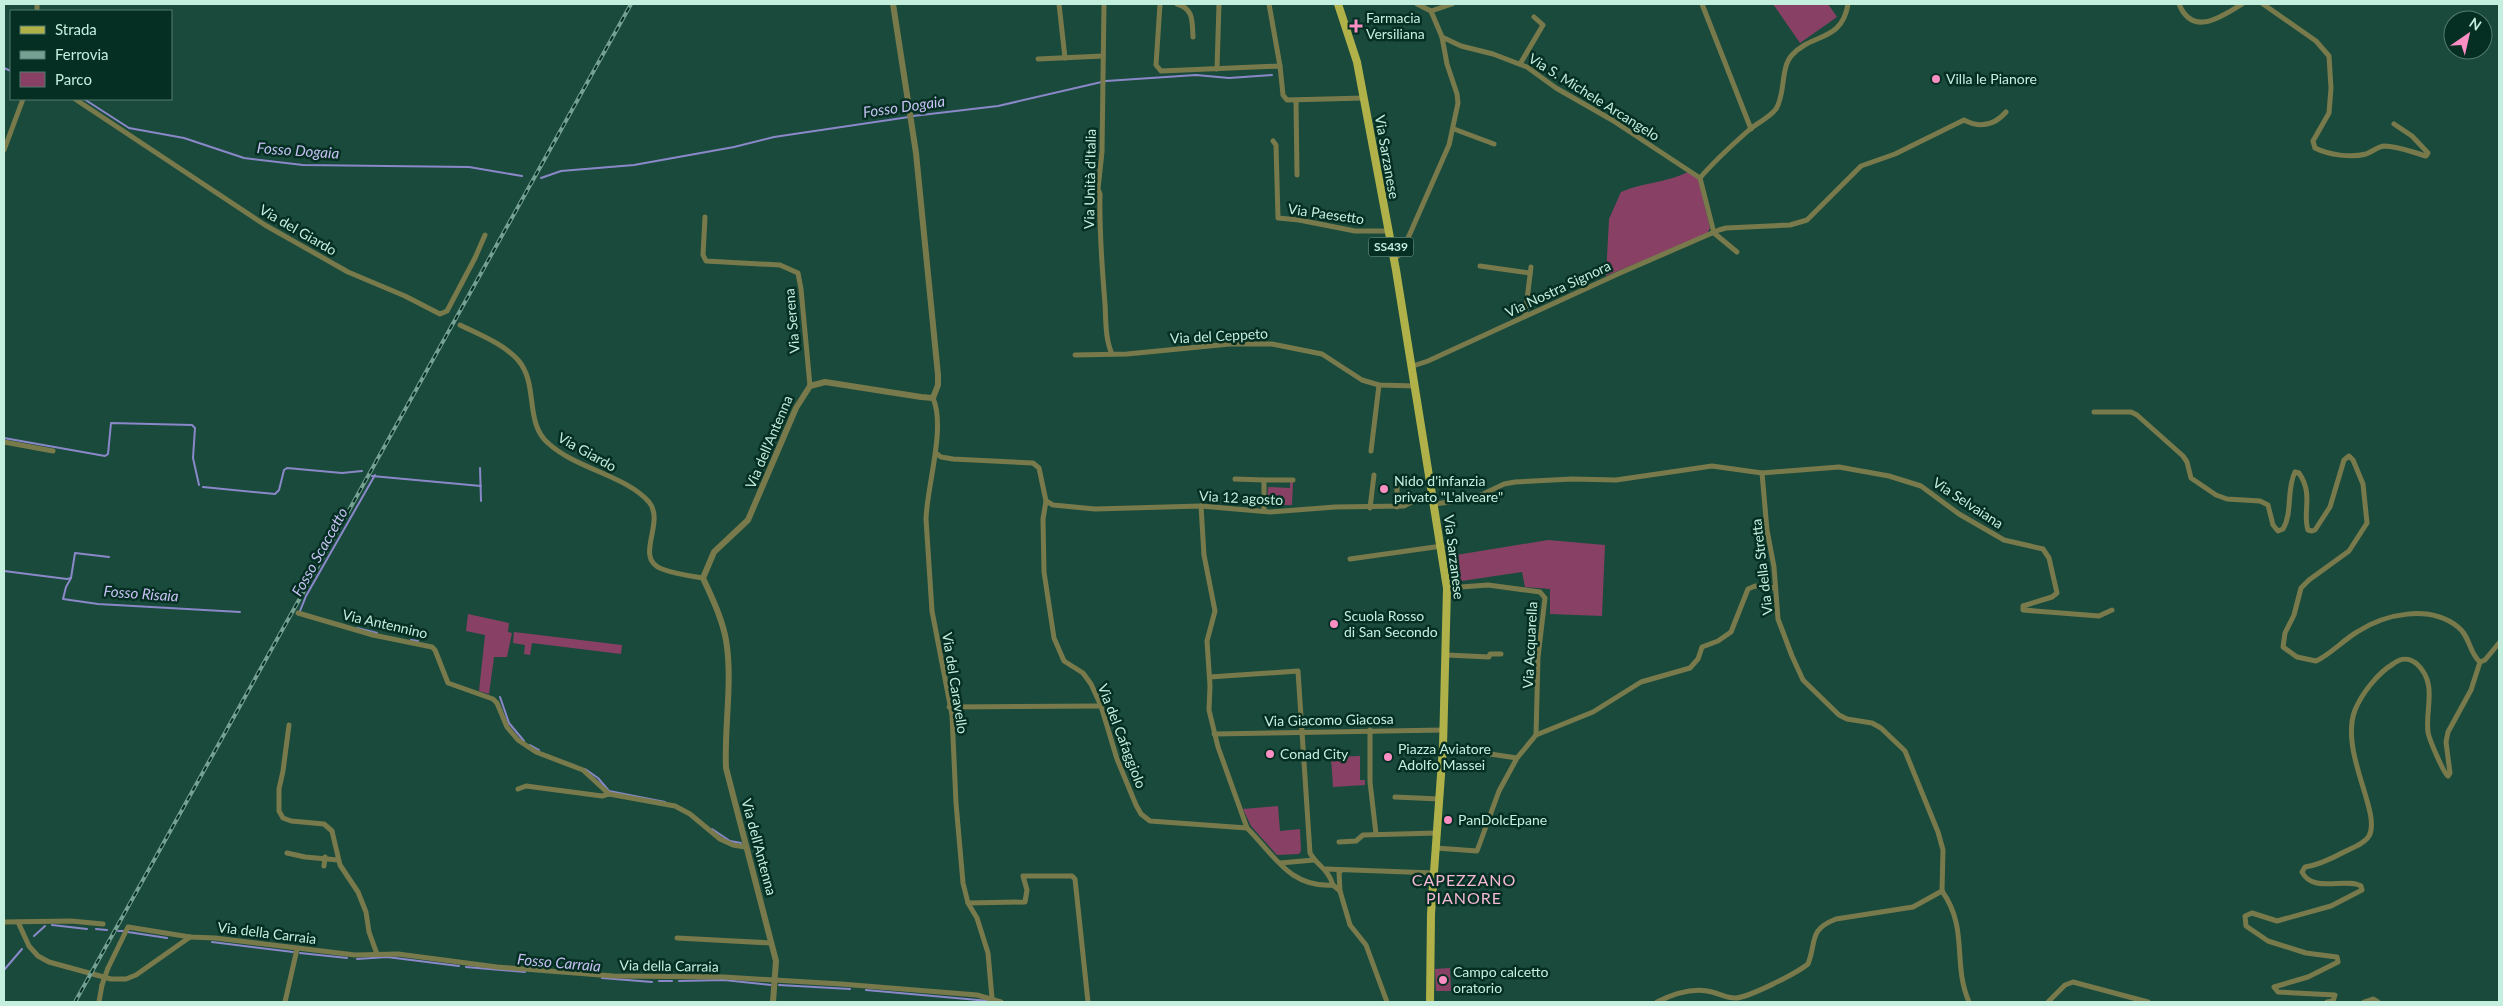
<svg xmlns="http://www.w3.org/2000/svg" width="2503" height="1006" font-family="Lato,sans-serif">
<style>
.green{fill:#884165}
.lines{fill:none;stroke-linecap:round;stroke-linejoin:round}
.stream{stroke:#8a88c9;stroke-width:2}
.minor{stroke:#797a4b;stroke-width:5}
.tertiary{stroke:#797a4b;stroke-width:6}
.primary{stroke:#b0b249;stroke-width:8}
.rail-casing{stroke:#74a191;stroke-width:4}
.rail{stroke:#062f23;stroke-width:2;stroke-dasharray:5.5;stroke-linecap:butt}
.minor-bridge{stroke:#797a4b;stroke-width:5}
.poi-dot{fill:#fb8fc4;stroke:#062f23;stroke-width:2}
.labels{text-anchor:middle;stroke-width:5;stroke-linejoin:round;paint-order:stroke}
.shield{fill:#062f23;stroke:#8bb5a6;stroke-width:1}
.shield-label{font-size:12px;font-weight:bold;fill:#c4eede}
.poi-label{font-size:14px;fill:#c4eede;stroke:#062f23;text-anchor:start}
.street-label{font-size:14px;fill:#c4eede;stroke:#062f23}
.water-label{font-size:15px;font-style:italic;fill:#c7c1f4;stroke:#062f23}
.quarter-label{font-size:16px;letter-spacing:1px;fill:#f6b8d4;stroke:#062f23}
</style>
<rect width="100%" height="100%" fill="#1a4a3c"/>
<g class="green">
<polygon points="1773,4 1828,4 1837,17 1800,43"/>
<path d="M1688,172L1698,178L1710,228L1707,234L1606,276L1609,219L1621,192C1643,182 1667,183 1688,172Z"/>
<polygon points="1290,482 1293,482 1292,505 1267,505 1268,487 1290,488"/>
<polygon points="1548,540 1605,545 1602,616 1550,614 1550,589 1525,587 1522,572 1455,582 1450,556"/>
<polygon points="468,614 509,623 508,632 512,633 507,657 494,657 489,694 479,691 485,635 466,631"/>
<polygon points="514,632 622,645 621,654 532,643 530,655 524,654 525,645 513,643"/>
<polygon points="1360,756 1360,780 1365,780 1365,785 1333,787 1331,757"/>
<polygon points="1278,806 1280,831 1300,829 1301,851 1299,854 1277,855 1251,826 1243,809"/>
<polygon points="1450,968 1451,991 1436,991 1435,969"/>
</g>
<g class="lines">
<g class="stream">
<polyline points="4,68 11,71"/>
<polyline points="84,99 129,128 184,138 244,158 303,165 469,167 522,176"/>
<polyline points="913,116 998,106 1106,81 1196,75 1229,78 1272,75"/>
<polyline points="541,178 561,171 634,165 734,147 774,137 909,117"/>
<polyline points="4,438 105,456 108,454 111,423 192,425 195,428 193,458 199,485"/>
<polyline points="480,468 481,501"/>
<polyline points="372,476 481,486"/>
<polyline points="203,487 275,494 279,490 284,470 287,468 342,473 362,471"/>
<polyline points="4,571 67,579 71,578 75,553 109,557"/>
<polyline points="71,578 66,587 63,599 98,604 240,612"/>
<polyline points="300,611 306,596 375,475"/>
<polyline points="357,628 377,633"/>
<polyline points="411,640 418,641"/>
<polyline points="500,697 509,723 524,741"/>
<polyline points="530,745 539,750"/>
<polyline points="585,769 598,778 609,791 665,802"/>
<polyline points="712,829 730,841 741,843"/>
<polyline points="52,925 87,929"/>
<polyline points="96,929 107,930"/>
<polyline points="118,931 123,931"/>
<polyline points="128,932 167,938"/>
<polyline points="34,936 45,926"/>
<polyline points="212,942 293,952"/>
<polyline points="300,953 347,958"/>
<polyline points="357,959 387,957 459,966"/>
<polyline points="466,967 525,972"/>
<polyline points="4,970 22,949"/>
<polyline points="602,978 652,982"/>
<polyline points="659,981 672,981"/>
<polyline points="679,981 724,980 771,985"/>
<polyline points="779,985 850,989"/>
<polyline points="866,990 989,1001"/>
</g>
<g class="minor">
<polyline points="1059,4 1065,58"/>
<path d="M1104,4L1102,152L1098,189L1100,194C1099,231 1102,267 1105,304C1106,320 1105,339 1112,354"/>
<polyline points="1160,4 1156,65 1161,71 1280,66 1283,95 1287,100 1364,98"/>
<path d="M1177,4C1194,9 1192,21 1193,37"/>
<polyline points="1269,4 1280,66"/>
<polyline points="1702,4 1751,129"/>
<path d="M2179,4C2193,38 2222,16 2242,4"/>
<path d="M2263,4L2316,41L2329,56L2331,88L2329,113L2313,141L2315,148C2329,155 2351,158 2366,154C2372,152 2377,147 2384,146C2398,146 2412,152 2426,156L2428,153L2412,136L2394,124"/>
<polyline points="37,11 37,4"/>
<polyline points="1431,11 1452,4"/>
<polyline points="1442,37 1461,46 1493,54 1527,67 1556,88 1612,120 1700,178"/>
<polyline points="1038,59 1103,56"/>
<polyline points="1520,64 1543,25 1534,17"/>
<polyline points="1217,69 1219,4"/>
<polyline points="75,99 265,225 348,272 405,296 440,314 447,311 475,258 485,235"/>
<polyline points="1296,101 1297,175"/>
<polyline points="1454,129 1494,144"/>
<polyline points="1273,141 1276,145 1278,218 1299,220 1355,231 1388,231"/>
<polyline points="4,150 23,99"/>
<path d="M1700,178C1715,160 1732,145 1749,130C1757,123 1769,118 1776,109C1786,93 1780,68 1792,55C1812,33 1842,42 1848,4"/>
<polyline points="1700,178 1714,233"/>
<polyline points="705,217 703,255 706,261 780,265 798,273 801,289 810,386"/>
<polyline points="1714,233 1737,252"/>
<polyline points="1394,259 1401,254 1449,145 1458,103 1457,94 1447,64 1442,37 1431,11 1417,4"/>
<polyline points="1480,266 1530,273"/>
<polyline points="1525,316 1531,267"/>
<path d="M460,325C478,334 504,344 518,360C539,384 524,422 548,443C576,469 625,475 649,502C666,523 633,558 662,569C675,574 690,576 703,578"/>
<polyline points="1075,355 1127,354 1230,344 1272,344 1322,354 1362,380 1379,385 1415,386"/>
<path d="M1413,366L1428,361L1620,273L1719,230L1726,228L1790,225L1807,220L1861,166L1895,154L1964,120C1979,128 1994,126 2006,112"/>
<path d="M933,398C946,428 927,485 926,519L932,611L952,715L956,803L963,883L968,903L977,918L988,953L992,998"/>
<path d="M2094,412H2131L2137,415L2183,456L2187,462L2191,478L2216,495L2227,499L2260,501L2268,505L2273,525L2278,531L2283,529C2293,512 2286,490 2295,472L2299,473C2314,495 2302,512 2308,530L2312,531L2315,530L2330,507L2344,460L2349,456L2353,460L2363,484L2367,523L2349,551L2309,580L2301,588L2294,615L2285,633L2283,647L2297,657L2316,661C2331,654 2342,641 2357,632C2385,614 2429,604 2458,627C2470,636 2469,653 2480,662"/>
<polyline points="4,442 53,451"/>
<polyline points="1371,451 1379,385"/>
<path d="M937,454L941,457L953,459L1033,463L1039,468L1046,501L1043,519L1044,572L1054,638L1064,661L1083,673L1091,684L1101,706L1117,759L1136,805L1141,814L1150,821L1247,828C1275,856 1290,888 1333,885L1340,891L1350,925L1366,945L1387,1002"/>
<polyline points="1762,473 1767,530 1774,567 1778,619 1792,656 1803,680 1839,715 1847,719 1872,723 1881,728 1905,751 1938,832 1943,850 1942,891"/>
<polyline points="1397,477 1397,507"/>
<polyline points="1235,479 1264,480"/>
<polyline points="1046,501 1053,505 1095,509 1201,506 1270,512 1335,507 1404,506 1432,492"/>
<polyline points="1434,504 1473,499 1504,484 1515,482 1572,479 1616,480 1712,466 1762,473 1839,467 1889,476 1921,486 1959,514 2004,540 2043,549 2049,558 2057,593 2052,597 2023,606 2023,610 2099,616 2112,610"/>
<polyline points="1201,506 1204,555 1215,611 1207,641 1210,686 1209,710 1218,747 1247,828"/>
<polyline points="1370,508 1374,475"/>
<polyline points="1264,511 1264,480 1293,480"/>
<polyline points="1350,559 1442,546"/>
<polyline points="298,613 373,635 432,647 435,650 448,683 493,699 497,703 507,727 518,740 536,752 583,770 609,794 675,806 690,814 720,839 733,845 745,847"/>
<polyline points="1447,655 1489,657 1490,654 1501,654"/>
<polyline points="2480,662 2485,660 2499,643"/>
<path d="M1210,677L1298,671L1310,853C1318,867 1327,867 1333,885"/>
<polyline points="949,707 1101,706"/>
<polyline points="289,725 283,771 279,789 279,811 283,818 291,821 324,824 332,831 340,865 358,892 366,912 369,932 377,954"/>
<polyline points="1370,730 1370,782 1376,834"/>
<polyline points="1214,734 1444,730"/>
<polyline points="1536,735 1593,712 1641,682 1690,668 1698,659 1702,647 1718,641 1731,632 1748,589 1755,586 1775,588"/>
<polyline points="1443,747 1517,758"/>
<polyline points="518,789 526,786 602,796 609,794"/>
<polyline points="1395,797 1439,799"/>
<polyline points="1339,842 1356,841 1363,835 1437,833"/>
<polyline points="1436,848 1477,851 1499,791 1517,758 1536,735 1538,657 1545,598 1540,592 1488,585 1447,588"/>
<polyline points="287,853 305,857 338,860"/>
<polyline points="1280,863 1314,860"/>
<polyline points="324,866 325,857"/>
<polyline points="1326,869 1434,873"/>
<polyline points="1340,891 1339,872 1342,870"/>
<path d="M1942,891C1969,929 1952,963 1969,1002"/>
<polyline points="968,903 1025,902 1027,890 1023,876 1072,876 1075,879 1088,1002"/>
<polyline points="4,922 71,921 103,924"/>
<polyline points="18,922 29,946 38,956 49,962 111,979 126,979 136,975 190,937"/>
<polyline points="677,938 771,943"/>
<polyline points="108,968 128,927 190,937 215,938 355,955 398,954 497,967 613,976 724,977 841,984 977,995 1001,1002"/>
<polyline points="99,1002 102,985"/>
<polyline points="285,1002 297,949"/>
<path d="M1657,1002C1673,994 1694,987 1712,992C1720,994 1727,998 1735,998C1748,998 1797,973 1808,964C1817,941 1808,930 1836,919L1913,907L1942,891"/>
<polyline points="2048,1002 2065,985 2073,982 2148,1002"/>
<path d="M2327,1002L2333,1001L2335,995L2278,992L2274,987L2308,977L2338,962L2337,957L2306,953L2268,941L2246,926L2245,916L2252,913L2277,921L2331,906L2362,890L2361,886C2346,877 2313,894 2302,872L2305,867C2319,865 2331,859 2344,852C2352,848 2364,844 2369,836C2382,813 2339,752 2355,710C2362,693 2378,673 2393,664C2401,658 2408,657 2417,664C2438,684 2425,708 2428,732C2429,739 2444,774 2448,776L2450,773L2446,742L2448,732L2471,690L2480,662"/>
<polyline points="2364,1002 2373,999 2378,1002"/>
</g>
<path class="tertiary" d="M773,1002L776,961L726,768C724,726 733,682 726,640C722,618 712,598 703,578L714,552L748,520L796,408L810,386L825,382L921,397L933,398L938,385V375L916,153L893,4"/>
<polyline class="primary" points="1338,4 1357,62 1396,270 1447,588 1443,747 1431,914 1430,1002"/>
<g class="rail-casing">
<polyline id="rail" points="75,1002 631,4"/>
</g>
<use href="#rail" class="rail"/>
<polyline class="minor-bridge" points="102,985 108,968"/>
</g>
<g class="poi-dot">
<path d="M1353.5 18.5h5v5h5v5h-5v5h-5v-5h-5v-5h5z"/>
<circle cx="1936" cy="79" r="5"/>
<circle cx="1384" cy="489" r="5"/>
<circle cx="1334" cy="624" r="5"/>
<circle cx="1270" cy="754" r="5"/>
<circle cx="1388" cy="757" r="5"/>
<circle cx="1448" cy="820" r="5"/>
<circle cx="1443" cy="980" r="5"/>
</g>
<g class="labels">
<rect class="shield" x="1368.5" y="237.5" width="45" height="19" rx="4"/>
<g class="shield-label">
<text x="1391" y="251">SS439</text>
</g>
<g class="poi-label">
<text x="1366" y="23">Farmacia<tspan x="1366" dy="16">Versiliana</tspan></text>
<text x="1946" y="84">Villa le Pianore</text>
<text x="1394" y="486">Nido d'infanzia<tspan x="1394" dy="16">privato "L'alveare"</tspan></text>
<text x="1344" y="621">Scuola Rosso<tspan x="1344" dy="16">di San Secondo</tspan></text>
<text x="1398" y="754">Piazza Aviatore<tspan x="1398" dy="16">Adolfo Massei</tspan></text>
<text x="1280" y="759">Conad City</text>
<text x="1458" y="825">PanDolcEpane</text>
<text x="1453" y="977">Campo calcetto<tspan x="1453" dy="16">oratorio</tspan></text>
</g>
<g class="street-label">
<text transform="translate(1594 97) rotate(32)" y="5">Via S. Michele Arcangelo</text>
<text transform="translate(1387 157) rotate(80)" y="5">Via Sarzanese</text>
<text transform="translate(1090 179) rotate(-89)" y="5">Via Unità d'Italia</text>
<text transform="translate(1326 214) rotate(8)" y="5">Via Paesetto</text>
<text transform="translate(298 230) rotate(30)" y="5">Via del Giardo</text>
<text transform="translate(1558 289) rotate(-25)" y="5">Via Nostra Signora</text>
<text transform="translate(792 321) rotate(-95)" y="5">Via Serena</text>
<text transform="translate(1219 336) rotate(-3)" y="5">Via del Ceppeto</text>
<text transform="translate(769 442) rotate(-67)" y="5">Via dell'Antenna</text>
<text transform="translate(587 452) rotate(29)" y="5">Via Giardo</text>
<text transform="translate(1241 498) rotate(3)" y="5">Via 12 agosto</text>
<text transform="translate(1968 503) rotate(33)" y="5">Via Selvaiana</text>
<text transform="translate(1454 557) rotate(83)" y="5">Via Sarzanese</text>
<text transform="translate(1762 567) rotate(-97)" y="5">Via della Stretta</text>
<text transform="translate(385 624) rotate(13)" y="5">Via Antennino</text>
<text transform="translate(1530 645) rotate(-87)" y="5">Via Acquarella</text>
<text transform="translate(955 683) rotate(81)" y="5">Via del Caravello</text>
<text transform="translate(1329 720) rotate(-1)" y="5">Via Giacomo Giacosa</text>
<text transform="translate(1122 736) rotate(69)" y="5">Via del Cafaggiolo</text>
<text transform="translate(759 847) rotate(75)" y="5">Via dell'Antenna</text>
<text transform="translate(267 933) rotate(7)" y="5">Via della Carraia</text>
<text transform="translate(669 966) rotate(1)" y="5">Via della Carraia</text>
</g>
<g class="water-label">
<text transform="translate(904 107) rotate(-8)" y="5">Fosso Dogaia</text>
<text transform="translate(298 151) rotate(4)" y="5">Fosso Dogaia</text>
<text transform="translate(320 552) rotate(-61)" y="5">Fosso Scaccetto</text>
<text transform="translate(141 594) rotate(4)" y="5">Fosso Risaia</text>
<text transform="translate(559 963) rotate(5)" y="5">Fosso Carraia</text>
</g>
<g class="quarter-label">
<text x="1464" y="886">CAPEZZANO<tspan x="1464" dy="18">PIANORE</tspan></text>
</g>
</g>
<rect width="2503" height="1006" fill="none" stroke="#c4eede" stroke-width="10"/>
<rect x="10" y="10" width="162" height="90" fill="#062f23" stroke="#527b6e"/>
<rect x="20" y="26" width="25" height="8" fill="#b0b249" stroke="#527b6e"/>
<text x="55" y="35" font-size="15" fill="#c4eede">Strada</text>
<rect x="20" y="51" width="25" height="8" fill="#74a191" stroke="#527b6e"/>
<text x="55" y="60" font-size="15" fill="#c4eede">Ferrovia</text>
<rect x="20" y="72" width="25" height="15" fill="#884165" stroke="#527b6e"/>
<text x="55" y="85" font-size="15" fill="#c4eede">Parco</text>
<g transform="translate(2468 35) rotate(34)"><circle r="24" fill="#062f23" stroke="#527b6e"/>
<path d="M0-4L9 19L0 12L-9 19Z" fill="#fb8fc4"/>
<text y="-8" font-size="14" font-weight="bold" text-anchor="middle" fill="#c4eede">N</text>
</g>
</svg>
